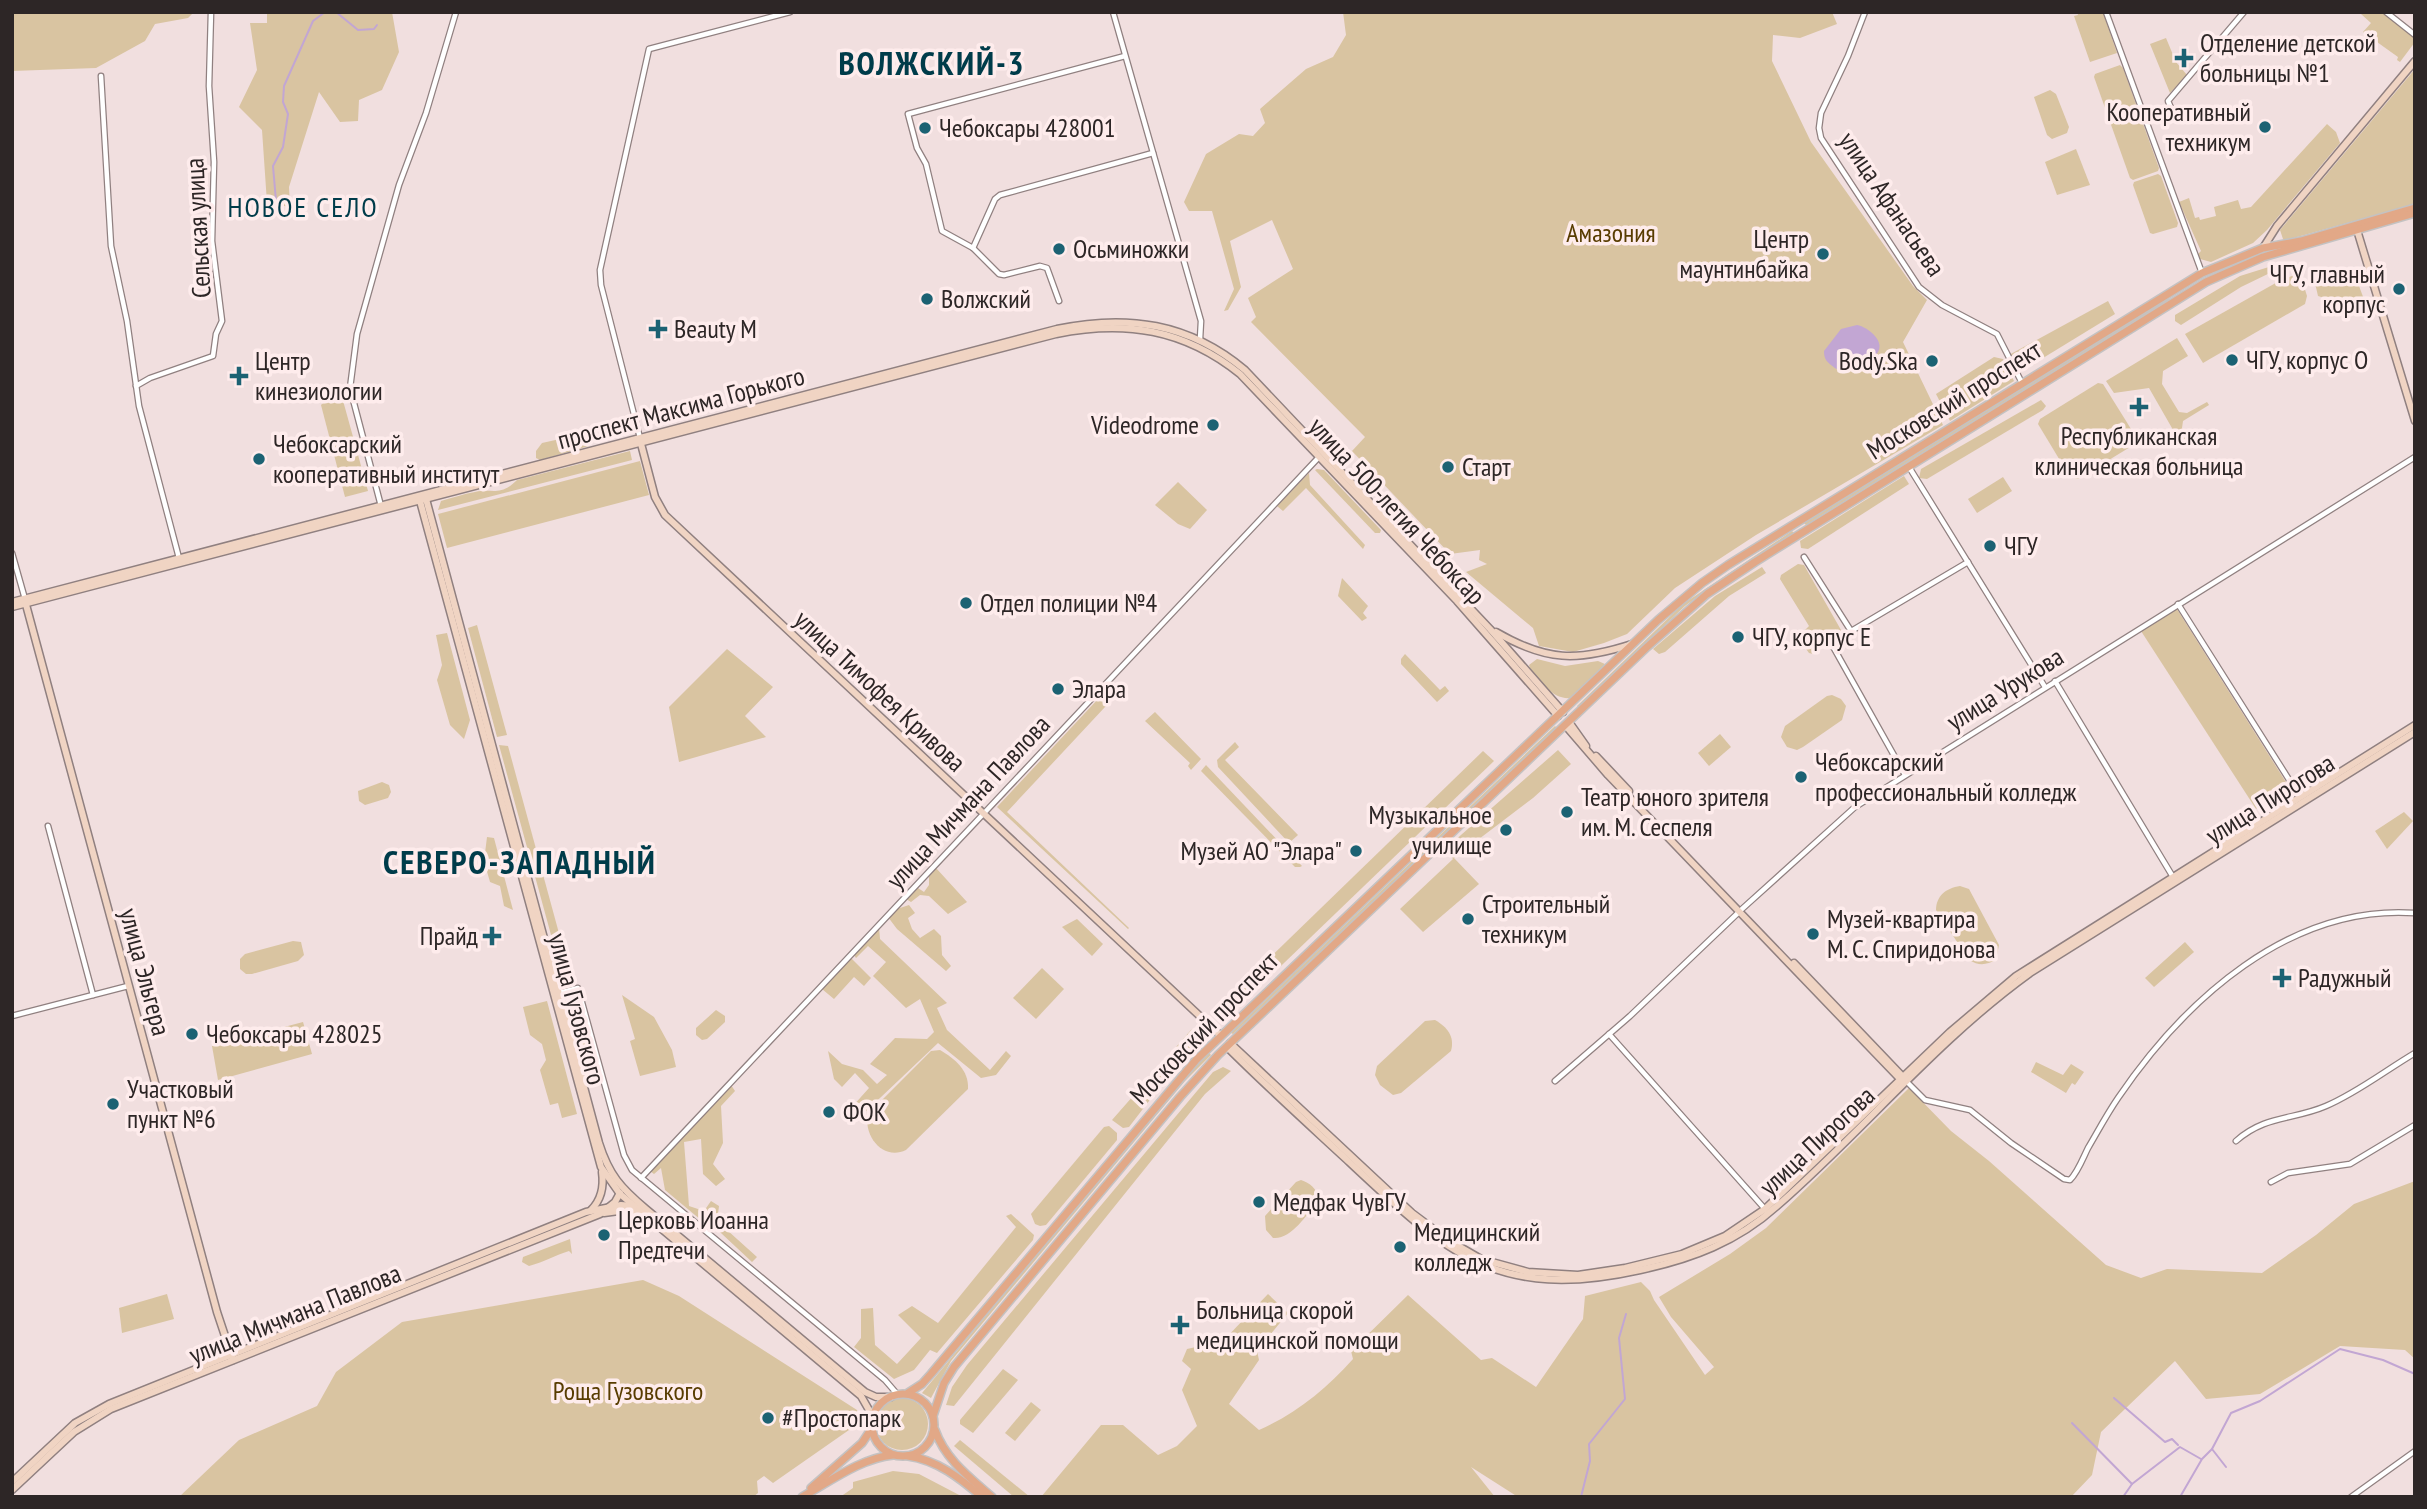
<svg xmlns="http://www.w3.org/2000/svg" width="2427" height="1509" font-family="'PT Sans Narrow',sans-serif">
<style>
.green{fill:#d9c4a1}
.water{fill:#c2a6d3}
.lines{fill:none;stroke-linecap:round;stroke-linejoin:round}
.stream{stroke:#c2a6d3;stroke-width:2}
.street-casing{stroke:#908080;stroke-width:7}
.secondary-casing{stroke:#908080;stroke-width:9}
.primary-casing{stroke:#c4c2c2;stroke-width:10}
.street{stroke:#fff;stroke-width:4.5}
.secondary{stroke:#f0d4c3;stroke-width:6}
.primary{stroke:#e2a887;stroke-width:7}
.poi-dot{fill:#1c6273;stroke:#feecec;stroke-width:2.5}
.labels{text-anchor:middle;stroke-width:7;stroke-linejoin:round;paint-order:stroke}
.poi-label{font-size:26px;fill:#2d2626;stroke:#feecec;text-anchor:start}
.street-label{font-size:26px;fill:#2d2626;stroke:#feecec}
.park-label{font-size:26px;fill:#583c00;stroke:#feecec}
.neighbourhood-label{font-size:28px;letter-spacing:2px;fill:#003c4a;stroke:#feecec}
.district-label{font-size:33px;font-weight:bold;letter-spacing:2px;fill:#003c4a;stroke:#feecec}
</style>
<rect width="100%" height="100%" fill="#f1dfdf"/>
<g class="green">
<polygon points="12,12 194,12 188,18 155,24 145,41 96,68 12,71"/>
<polygon points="267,12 392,12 399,52 382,90 359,100 358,121 340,122 319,92 289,187 290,207 267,203 262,130 239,107 257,70 250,23 267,23"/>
<polygon points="1343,12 1832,12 1837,24 1800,38 1773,35 1772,61 1811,142 1913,286 1927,300 1903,342 1943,425 1756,535 1675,588 1627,634 1604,643 1573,652 1539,646 1533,628 1466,572 1487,564 1479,560 1480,550 1450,554 1352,451 1365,437 1251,322 1256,317 1248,298 1293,269 1272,220 1230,241 1241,287 1228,310 1224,311 1234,289 1212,211 1189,211 1184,202 1206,154 1239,134 1253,136 1265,123 1260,109 1306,69 1333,57 1346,35"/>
<polygon points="2077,12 2103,12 2117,53 2090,62 2074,16 2078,15"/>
<polygon points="2362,12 2383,12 2415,37 2415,42 2400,62 2397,60 2398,57 2363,32 2371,23 2361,14"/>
<polygon points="2166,38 2176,62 2187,75 2170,93 2150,44"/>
<polygon points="2120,65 2123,68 2159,168 2158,171 2133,180 2130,178 2094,77 2095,74"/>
<polygon points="2415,69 2415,204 2290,239 2283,239 2280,230"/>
<polygon points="2050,90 2056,94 2069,127 2067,133 2052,139 2047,135 2034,97"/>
<polygon points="2327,124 2336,132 2340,143 2267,230 2253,243 2211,262 2200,259 2198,254 2201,251 2179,202 2189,198 2195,218 2199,217 2200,220 2216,216 2214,207 2238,200 2241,209 2251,207"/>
<polygon points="2076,149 2090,185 2057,195 2045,162"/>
<polygon points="2158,174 2161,176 2178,223 2177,227 2153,234 2150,233 2133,185 2134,182"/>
<polygon points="2272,266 2274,271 2241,287 2181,325 2175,321 2175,315 2240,276"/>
<polygon points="2347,268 2353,270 2368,310 2345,317 2340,303 2318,296 2315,283 2319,278"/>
<polygon points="2297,274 2301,277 2307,296 2305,304 2203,363 2185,334 2281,280"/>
<polygon points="2168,298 2169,300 1806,525 1804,523"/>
<polygon points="2108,301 2115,314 2020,372 2009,355"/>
<polygon points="2177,338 2188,356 2163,371 2162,384 2179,412 2187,413 2207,402 2209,405 2183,421 2182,428 2187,437 2180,442 2149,388 2114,393 2106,381"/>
<polygon points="1994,357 2003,359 2014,381 1950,421 1936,394"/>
<polygon points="2098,383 2103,384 2136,437 2135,444 2078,479 2070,477 2038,424 2040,419"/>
<polygon points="342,397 368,491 345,497 321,405 325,401"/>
<polygon points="2041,400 2046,406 2043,410 1927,479 1919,478 1921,469"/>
<polygon points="578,435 586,439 589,446 540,460 536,458 536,451 542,443"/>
<path d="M630,451L632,460L438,510L441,501C452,498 463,494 475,492C493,488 500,497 517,480Z"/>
<polygon points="640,461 649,495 447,548 438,514"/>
<polygon points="1317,469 1324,470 1381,530 1380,533 1375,533 1315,470"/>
<polygon points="1309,473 1310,485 1365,545 1363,549 1306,488 1283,511 1277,506"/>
<polygon points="1904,476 1909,484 1808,549 1801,548 1800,541"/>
<polygon points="2003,477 2012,491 1977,513 1968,499"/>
<polygon points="1178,482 1207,510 1190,529 1178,524 1155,505"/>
<polygon points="1792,531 1794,533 1721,579 1685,606 1578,707 1577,706 1683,604"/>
<polygon points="1798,564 1804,565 1841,630 1841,633 1813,654 1809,653 1799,639 1800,635 1809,626 1780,579 1781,575"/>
<polygon points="1762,567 1766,573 1729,596 1665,652 1659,654 1653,649 1715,596"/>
<polygon points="1342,578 1368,606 1363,613 1367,618 1362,621 1338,596"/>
<polygon points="2177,609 2289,787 2256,809 2141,631"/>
<polygon points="477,625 507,735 497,737 468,628"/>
<polygon points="447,633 470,720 464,739 450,725 437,680 442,665 436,635"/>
<polygon points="727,649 773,687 745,716 766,737 679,762 669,707"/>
<polygon points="1405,654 1440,690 1445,686 1449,691 1437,702 1401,664 1401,659"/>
<path d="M1537,659L1565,666L1598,661L1605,664L1571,698C1552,700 1541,681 1530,668L1529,665Z"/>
<polygon points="1113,683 1119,689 1119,692 1007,812 1129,928 1128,929 997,807"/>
<polygon points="1832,695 1841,699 1846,706 1842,720 1803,747 1797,750 1787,747 1781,737 1785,726 1827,696"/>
<polygon points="1155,712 1201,759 1191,770 1188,766 1190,763 1145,721"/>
<polygon points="1555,726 1557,728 1233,1034 1231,1033"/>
<polygon points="1720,734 1731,747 1709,766 1698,753"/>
<polygon points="1235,742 1239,747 1225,760 1298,835 1289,843 1218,767 1217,760"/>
<polygon points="499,745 508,746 572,981 565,986"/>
<polygon points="1558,750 1571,764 1533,798 1454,858 1479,884 1423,932 1400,909 1453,859 1445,849"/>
<polygon points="1483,751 1494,761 1232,1013 1222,1004"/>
<polygon points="1206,765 1302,866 1300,867 1295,867 1201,771"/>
<polygon points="382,782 389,785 391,792 388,798 365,805 359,801 358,791"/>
<polygon points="2404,812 2413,821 2387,849 2375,831"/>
<polygon points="487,837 494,838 513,910 504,906 500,886 490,882 484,861"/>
<polygon points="936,868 967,902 948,914 929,896 920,895 911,902 906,899 918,888 924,892 929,885 929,876"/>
<path d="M1960,886L1969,889L1999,945L1996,960C1986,965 1979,966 1969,960L1936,910C1936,896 1946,888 1960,886Z"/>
<polygon points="909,905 915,913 908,918 912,929 920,938 934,929 941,936 942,955 951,966 946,971 897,929 888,917 897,909"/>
<polygon points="1077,919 1103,944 1092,956 1062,927"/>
<polygon points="879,927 880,939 947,1003 937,1008 947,1030 990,1070 1006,1051 1011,1056 996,1075 981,1078 938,1043 861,1116 852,1107 869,1088 855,1073 842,1087 834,1079 828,1051 842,1064 863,1070 877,1084 887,1075 870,1064 895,1038 927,1039 934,1032 920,999 906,1008 873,976 886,962 868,946 856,958 854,955"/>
<polygon points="293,941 301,942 304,955 298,961 252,974 246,974 240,969 240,959 245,954"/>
<polygon points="2185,942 2194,952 2154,987 2145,978"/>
<polygon points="851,958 871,978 864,986 854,977 834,999 822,989"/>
<polygon points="1042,968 1064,989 1036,1019 1013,998"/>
<polygon points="567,994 576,999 598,1083 589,1079"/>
<polygon points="622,995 654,1017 672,1050 676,1067 640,1076 630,1041 635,1039"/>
<polygon points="547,1001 577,1114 562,1118 558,1103 550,1105 540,1070 546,1060 542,1044 530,1035 523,1007"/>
<polygon points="716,1010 725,1016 725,1022 707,1039 702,1040 696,1035 696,1028"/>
<path d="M1435,1020C1447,1027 1455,1036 1451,1051L1401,1093L1393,1095L1380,1085L1375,1075L1377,1066L1425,1021Z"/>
<polygon points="303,1022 312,1054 218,1080 212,1046"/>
<polygon points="1194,1029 1200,1034 1200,1037 1161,1079 1159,1088 1129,1127 1123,1128 1112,1120 1191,1030"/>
<path d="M940,1050C955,1059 969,1070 968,1089L906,1150C883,1161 863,1136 868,1114L931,1051Z"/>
<polygon points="1209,1053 1211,1055 1185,1081 951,1361 931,1398 922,1393 1183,1080"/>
<polygon points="2036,1062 2063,1075 2071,1064 2084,1072 2075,1085 2072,1083 2066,1093 2031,1072"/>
<polygon points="1223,1067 1231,1071 1205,1094 954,1406 946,1405 952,1387 967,1365 1213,1072"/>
<polygon points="731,1085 735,1091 721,1106 723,1143 713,1164 725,1179 716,1186 703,1174 701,1139 684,1142 689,1206 704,1211 711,1201 719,1206 717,1221 757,1257 752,1262 706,1219 701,1220 665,1190 661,1168 654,1174 650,1171"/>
<path d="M1909,1088L1951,1131L1989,1161L2106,1265L2141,1278L2167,1269L2262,1273L2316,1235L2354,1204L2415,1181V1359L2405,1350L2340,1346L2260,1394L2206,1399L2175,1361L2101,1432L2092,1475L2071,1497H1518L1471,1467L1495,1497H1041L1101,1425H1123L1158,1455L1177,1446L1197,1426L1182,1390L1191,1369L1182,1361L1187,1349L1223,1341L1268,1294L1288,1313L1257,1351L1259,1360L1229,1404L1259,1430C1297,1413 1325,1390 1353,1359L1351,1351L1408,1295L1481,1360L1492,1358L1536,1387L1583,1319L1585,1296L1641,1282L1650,1291L1654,1300L1705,1375L1714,1367L1671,1317L1659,1297L1730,1254L1766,1228Z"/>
<polygon points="1109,1126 1117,1133 1117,1140 1046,1225 1040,1226 1035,1224 1031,1214 1104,1127"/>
<path d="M1301,1180C1311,1183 1321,1192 1317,1203C1306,1215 1291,1240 1273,1238L1266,1230L1265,1216L1296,1182Z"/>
<polygon points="1011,1214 1034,1235 1033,1240 937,1353 930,1350 914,1370 894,1379 854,1347 861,1338 861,1309 873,1308 875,1345 897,1364 921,1338 898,1315 912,1306 938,1323 1016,1227 1006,1216"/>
<path d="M570,1239L572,1254L569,1251C555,1255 545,1262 529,1266L522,1262L523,1257Z"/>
<polygon points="643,1280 679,1296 857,1410 859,1423 773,1483 764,1476 757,1481 758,1493 753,1497 179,1497 239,1440 317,1406 336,1372 402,1322"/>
<polygon points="167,1294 174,1319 122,1333 119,1308"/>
<polygon points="1003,1369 1018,1380 973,1433 960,1424 960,1420"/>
<circle cx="902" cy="1424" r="26"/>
<polygon points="1031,1402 1041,1410 1015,1441 1005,1433"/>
<polygon points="960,1440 1030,1497 1014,1497 954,1446"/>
<polygon points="893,1471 919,1474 963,1497 840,1497 853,1488 853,1482"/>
</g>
<path class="water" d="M1857,325C1868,327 1889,343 1875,356C1872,359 1868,359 1865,361C1853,370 1845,377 1831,365C1826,361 1824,358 1824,351L1841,329Z"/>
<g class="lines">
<g class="stream">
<polyline points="336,12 358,30 374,29 377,25"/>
<polyline points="276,201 273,166 283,147 288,114 283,102 284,86 313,21 325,12"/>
<polyline points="2114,1398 2165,1442 2172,1439 2178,1445"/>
<polyline points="2072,1423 2132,1484"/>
<polyline points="2212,1449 2226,1467"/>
<polyline points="1581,1497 1590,1461 1589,1444 1625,1399 1619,1338 1626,1314"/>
<polyline points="2123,1497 2132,1484 2180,1447 2201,1459"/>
<polyline points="2180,1497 2202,1459 2212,1449 2231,1413 2260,1401 2340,1349 2383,1360 2415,1374"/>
</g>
<g class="street-casing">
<g id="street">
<polyline points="1113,12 1201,321 1200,339"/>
<polyline points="1865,12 1848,56 1821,113 1819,128 1821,138 1919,287 1942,305 1997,334 2022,383"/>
<polyline points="2106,12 2202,273"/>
<polyline points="2386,12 2415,35"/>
<polyline points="101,76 111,246 127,321 139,406 179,558"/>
<polyline points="2147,120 2171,108 2168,101 2244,12"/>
<polyline points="973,248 995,199 1000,195 1153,153"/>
<polyline points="1059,301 1047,268 1040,266 1004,275 999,274 973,248 942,231 926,164 917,148 908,114 1125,56"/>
<polyline points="136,386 150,378 213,356 216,334 222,321 212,241 214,162 209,86 211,12"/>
<polyline points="640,438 601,285 600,270 649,49 790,12"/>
<polyline points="1909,467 2045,687"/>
<polyline points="381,506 350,388 357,334 399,185 426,113 456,12"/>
<polyline points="12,553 25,599"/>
<polyline points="1804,557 1851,631"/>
<polyline points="2178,604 2300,797"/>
<polyline points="2055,681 2173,877"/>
<polyline points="1905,775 1831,643 1968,562"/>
<polyline points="48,826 93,995"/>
<polyline points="1742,909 1855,807 2415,457"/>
<polyline points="559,993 578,988 624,1155 632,1170 885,1380 898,1395"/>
<polyline points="12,1016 128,986"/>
<polyline points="1609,1034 1765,1209"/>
<polyline points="1555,1081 1630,1016 1739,912"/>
<path d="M1907,1082L1925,1100L1970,1110L2011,1143L2064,1179L2070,1180C2078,1172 2083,1158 2088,1148C2098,1131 2107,1114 2118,1098C2184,1001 2289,904 2415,913"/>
<path d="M2236,1141C2265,1115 2294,1120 2326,1106C2357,1093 2386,1070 2415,1053"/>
<polyline points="641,1178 1319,457"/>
<polyline points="2271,1182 2288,1173 2350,1164 2415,1125"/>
<polyline points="2351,1497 2415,1451"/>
</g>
</g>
<g class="secondary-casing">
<g id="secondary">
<polyline points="2357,230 2415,421"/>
<polyline points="2263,248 2277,226 2415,61"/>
<polyline points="640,440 655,497 665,515 1220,1035"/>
<path d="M426,499L599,1143C609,1175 621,1188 646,1209L865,1392L876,1397H891"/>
<polyline points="420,501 601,1167 620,1194 861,1396 873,1417"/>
<polyline points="25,601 217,1312 233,1360"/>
<path d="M12,602L1057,329C1127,314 1189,323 1245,370L1490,629L1563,712"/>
<path d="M12,607L1056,334C1125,320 1184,329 1240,374L1457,601L1558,716"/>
<path d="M1496,632C1546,661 1577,662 1632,644"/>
<polyline points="1569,722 1586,746"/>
<polyline points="1565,725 1608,775 1902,1081"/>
<polyline points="1596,756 1629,791"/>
<polyline points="1794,963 1905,1079"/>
<polyline points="1230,1043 1412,1213 1448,1240 1481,1259 1528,1272 1578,1275 1625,1268 1682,1254 1725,1236 1765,1209 1950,1032 2016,976 2415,725"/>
<path d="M1227,1047C1265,1085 1306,1122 1346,1159C1445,1252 1496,1302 1640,1270C1692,1259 1737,1242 1777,1206C1863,1131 1937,1040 2030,973L2415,732"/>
<path d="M591,1210C602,1199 604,1186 602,1172"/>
<polyline points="604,1213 626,1210 642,1213"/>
<polyline points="12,1482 75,1423 109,1404 586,1212 621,1205 634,1206"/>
<polyline points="12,1490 74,1432 111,1409 600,1214 615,1202 620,1193"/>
</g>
</g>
<g class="primary-casing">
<g id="primary">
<polyline points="908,1393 922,1384 931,1374 1196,1060 1658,620 1702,583 1728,565 2202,273 2263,248 2301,241 2415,208"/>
<circle cx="903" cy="1425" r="31"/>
<polyline points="933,1416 944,1383 954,1367 1180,1097 1218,1055 1647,647 1707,594 1755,562 2206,282 2263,257 2415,213"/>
<path d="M935,1430C945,1459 969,1477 992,1497"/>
<path d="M908,1456C937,1460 960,1478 982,1497"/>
<polyline points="811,1488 862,1443 872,1428"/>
<path d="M802,1497C829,1482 861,1458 893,1455"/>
</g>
</g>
<use href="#street" class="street"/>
<use href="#secondary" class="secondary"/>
<use href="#primary" class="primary"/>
</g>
<g class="poi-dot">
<path d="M2180.5 47.5h7v7h7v7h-7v7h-7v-7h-7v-7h7z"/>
<circle cx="2265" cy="127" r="7"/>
<circle cx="925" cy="128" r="7"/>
<circle cx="1059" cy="249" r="7"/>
<circle cx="1823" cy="254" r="7"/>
<circle cx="2399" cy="289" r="7"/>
<circle cx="927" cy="299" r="7"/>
<path d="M654.5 318.5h7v7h7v7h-7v7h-7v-7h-7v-7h7z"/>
<circle cx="2232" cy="360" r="7"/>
<circle cx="1932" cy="361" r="7"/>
<path d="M235.5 365.5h7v7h7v7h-7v7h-7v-7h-7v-7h7z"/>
<path d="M2135.5 396.5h7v7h7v7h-7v7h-7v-7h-7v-7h7z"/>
<circle cx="1213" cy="425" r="7"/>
<circle cx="259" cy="459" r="7"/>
<circle cx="1448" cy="467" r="7"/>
<circle cx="1990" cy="546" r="7"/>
<circle cx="966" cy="603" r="7"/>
<circle cx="1738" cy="637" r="7"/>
<circle cx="1058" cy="689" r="7"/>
<circle cx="1801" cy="777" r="7"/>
<circle cx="1567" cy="812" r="7"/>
<circle cx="1506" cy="830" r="7"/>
<circle cx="1356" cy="851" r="7"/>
<circle cx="1468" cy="919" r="7"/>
<circle cx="1813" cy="934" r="7"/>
<path d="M488.5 925.5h7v7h7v7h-7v7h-7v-7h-7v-7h7z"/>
<path d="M2278.5 967.5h7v7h7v7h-7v7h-7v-7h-7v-7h7z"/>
<circle cx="192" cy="1034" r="7"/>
<circle cx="113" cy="1104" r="7"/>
<circle cx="829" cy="1112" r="7"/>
<circle cx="1259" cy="1202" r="7"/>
<circle cx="604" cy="1235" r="7"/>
<circle cx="1400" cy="1247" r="7"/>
<path d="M1176.5 1314.5h7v7h7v7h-7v7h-7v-7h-7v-7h7z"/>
<circle cx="768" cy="1418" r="7"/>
</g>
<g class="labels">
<g class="poi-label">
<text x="2200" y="52">Отделение детской<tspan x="2200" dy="30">больницы №1</tspan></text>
<text x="2251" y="121" text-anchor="end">Кооперативный<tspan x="2251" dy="30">техникум</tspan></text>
<text x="939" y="137">Чебоксары 428001</text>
<text x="1809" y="248" text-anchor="end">Центр<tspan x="1809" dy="30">маунтинбайка</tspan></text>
<text x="1073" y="258">Осьминожки</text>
<text x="2385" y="283" text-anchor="end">ЧГУ, главный<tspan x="2385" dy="30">корпус</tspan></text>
<text x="941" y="308">Волжский</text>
<text x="674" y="338">Beauty M</text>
<text x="2246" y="369">ЧГУ, корпус О</text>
<text x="255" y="370">Центр<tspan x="255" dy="30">кинезиологии</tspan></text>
<text x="1918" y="370" text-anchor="end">Body.Ska</text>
<text x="1199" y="434" text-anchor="end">Videodrome</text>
<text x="2139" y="445" text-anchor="middle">Республиканская<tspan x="2139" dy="30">клиническая больница</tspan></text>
<text x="273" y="453">Чебоксарский<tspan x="273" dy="30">кооперативный институт</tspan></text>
<text x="1462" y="476">Старт</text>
<text x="2004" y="555">ЧГУ</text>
<text x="980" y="612">Отдел полиции №4</text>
<text x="1752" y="646">ЧГУ, корпус Е</text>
<text x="1072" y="698">Элара</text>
<text x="1815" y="771">Чебоксарский<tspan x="1815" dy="30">профессиональный колледж</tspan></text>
<text x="1581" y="806">Театр юного зрителя<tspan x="1581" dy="30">им. М. Сеспеля</tspan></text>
<text x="1492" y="824" text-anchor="end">Музыкальное<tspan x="1492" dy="30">училище</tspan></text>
<text x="1342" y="860" text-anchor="end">Музей АО "Элара"</text>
<text x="1482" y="913">Строительный<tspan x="1482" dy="30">техникум</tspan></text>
<text x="1827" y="928">Музей-квартира<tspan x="1827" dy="30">М. С. Спиридонова</tspan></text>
<text x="478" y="945" text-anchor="end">Прайд</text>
<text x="2298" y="987">Радужный</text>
<text x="206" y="1043">Чебоксары 428025</text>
<text x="127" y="1098">Участковый<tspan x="127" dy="30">пункт №6</tspan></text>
<text x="843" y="1121">ФОК</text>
<text x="1273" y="1211">Медфак ЧувГУ</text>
<text x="618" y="1229">Церковь Иоанна<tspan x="618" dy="30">Предтечи</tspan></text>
<text x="1414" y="1241">Медицинский<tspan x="1414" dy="30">колледж</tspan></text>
<text x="1196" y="1319">Больница скорой<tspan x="1196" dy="30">медицинской помощи</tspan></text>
<text x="782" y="1427">#Простопарк</text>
</g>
<g class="street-label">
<text transform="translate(1892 204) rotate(56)" y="9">улица Афанасьева</text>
<text transform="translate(198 228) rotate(-93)" y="9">Сельская улица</text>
<text transform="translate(1954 400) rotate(-32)" y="9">Московский проспект</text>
<text transform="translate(681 408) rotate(-15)" y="9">проспект Максима Горького</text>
<text transform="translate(1397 511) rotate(47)" y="9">улица 500-летия Чебоксар</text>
<text transform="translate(2005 689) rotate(-32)" y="9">улица Урукова</text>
<text transform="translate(880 691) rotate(43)" y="9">улица Тимофея Кривова</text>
<text transform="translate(2270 799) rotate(-32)" y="9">улица Пирогова</text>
<text transform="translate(968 802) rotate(-47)" y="9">улица Мичмана Павлова</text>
<text transform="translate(145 972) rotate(75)" y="9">улица Эльгера</text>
<text transform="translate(577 1009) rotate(75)" y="9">улица Гузовского</text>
<text transform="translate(1204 1028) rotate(-46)" y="9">Московский проспект</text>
<text transform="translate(1817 1141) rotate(-43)" y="9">улица Пирогова</text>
<text transform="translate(295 1314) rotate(-22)" y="9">улица Мичмана Павлова</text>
</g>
<g class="park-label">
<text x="1611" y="242">Амазония</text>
<text x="628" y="1400">Роща Гузовского</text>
</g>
<g class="neighbourhood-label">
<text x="303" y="217">НОВОЕ СЕЛО</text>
</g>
<g class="district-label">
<text x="932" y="75">ВОЛЖСКИЙ-3</text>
<text x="520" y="874">СЕВЕРО-ЗАПАДНЫЙ</text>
</g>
</g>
<rect width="2427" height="1509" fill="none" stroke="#2d2626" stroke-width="28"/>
</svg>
